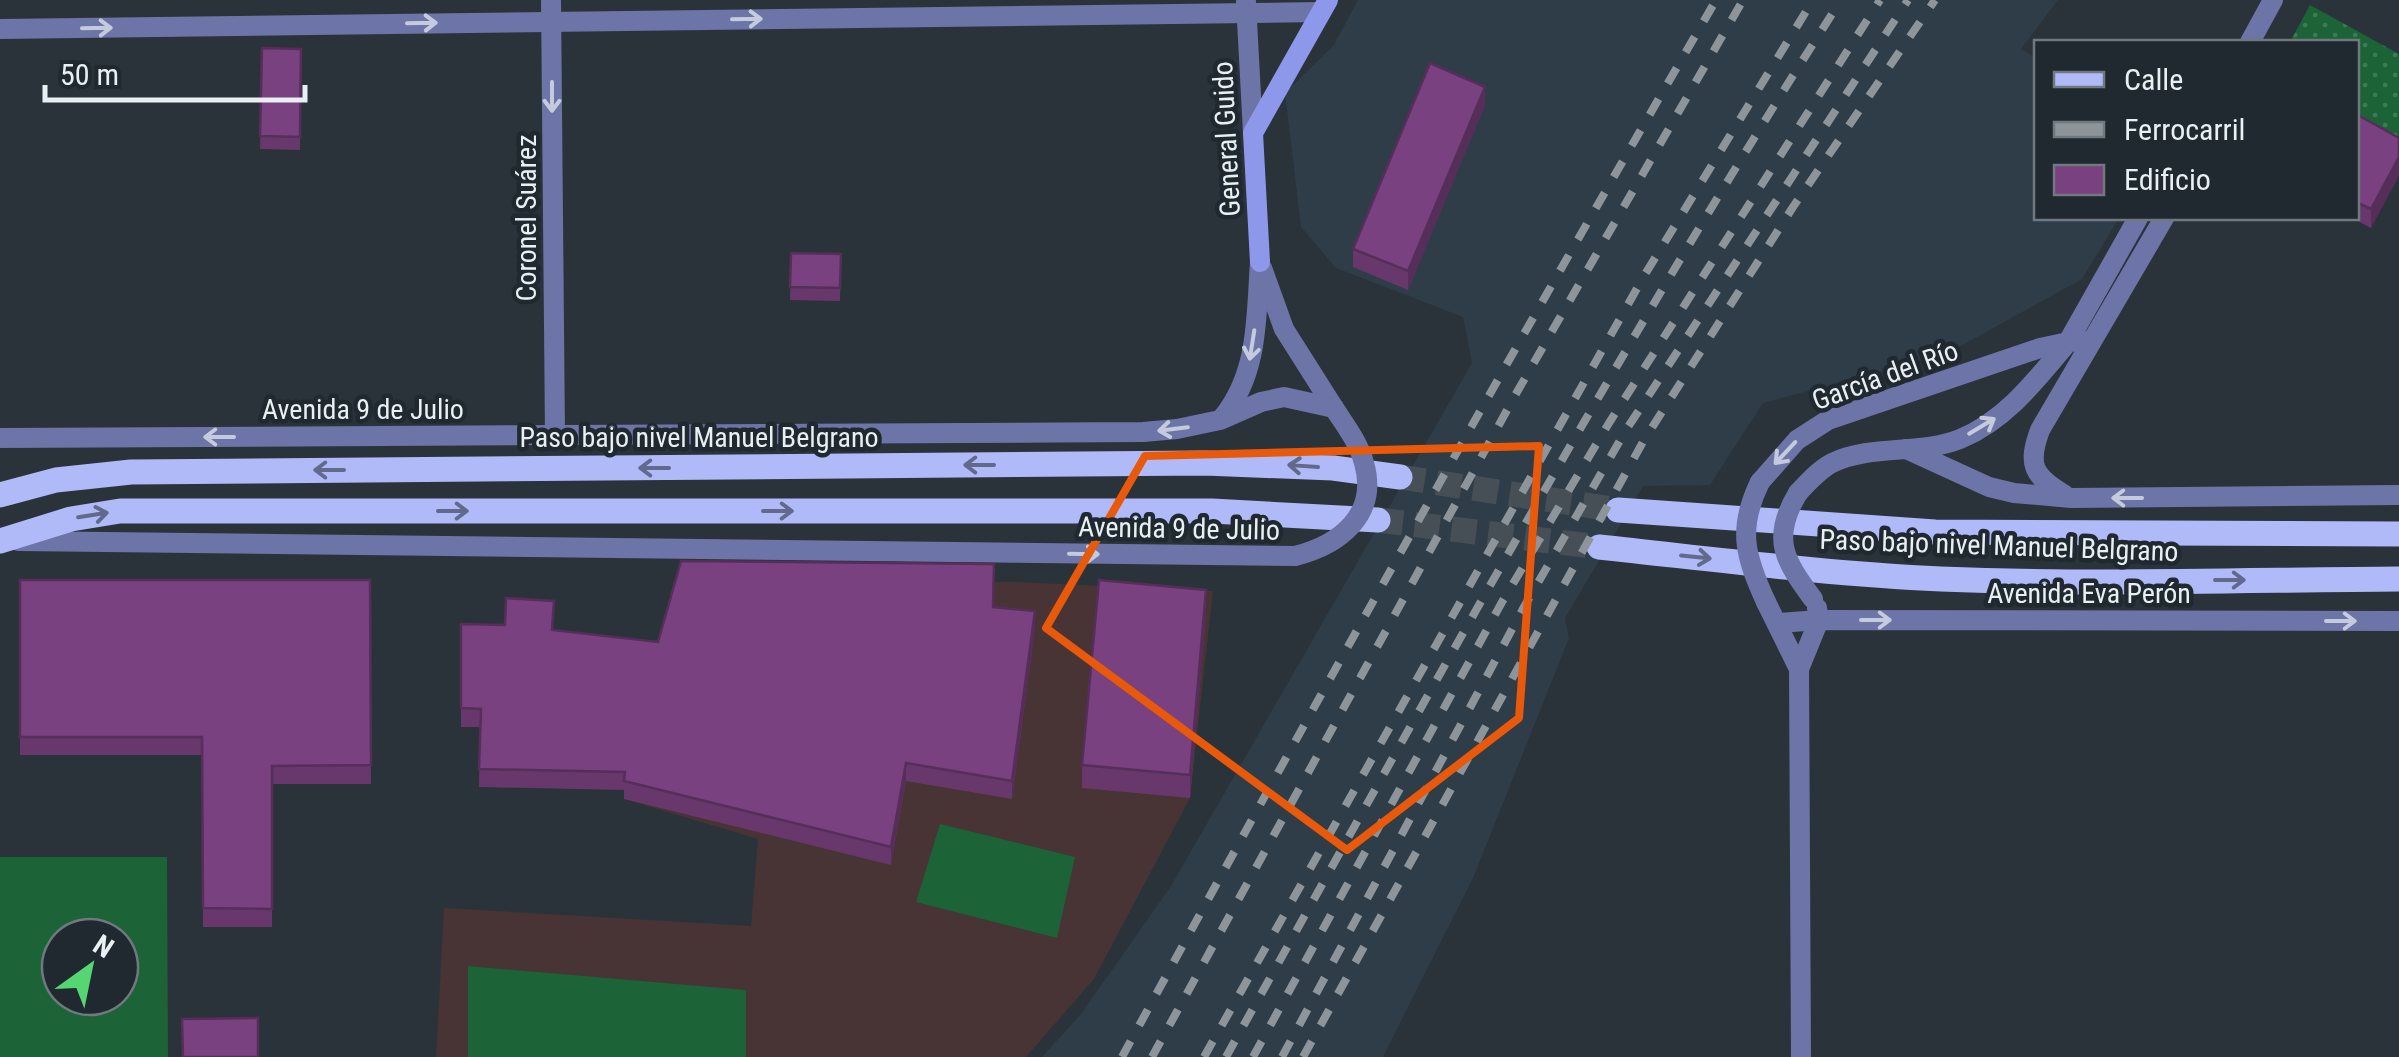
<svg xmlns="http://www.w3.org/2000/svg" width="2399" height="1057" font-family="'Roboto Condensed',sans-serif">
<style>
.built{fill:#2e3d48}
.education{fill:#483335}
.grass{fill:#1c6337;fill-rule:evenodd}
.park{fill:url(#park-dots)}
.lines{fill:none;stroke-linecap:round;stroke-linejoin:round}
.primary-tunnel{stroke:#474f56;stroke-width:25;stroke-dasharray:25 12;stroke-linecap:butt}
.street{stroke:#6d74a7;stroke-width:20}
.secondary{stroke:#8e98ea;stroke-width:20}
.primary{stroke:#b0baf9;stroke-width:25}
.rail{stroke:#8d959b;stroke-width:8;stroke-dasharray:18 18;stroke-linecap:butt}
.street-bridge{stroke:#6d74a7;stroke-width:20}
.wall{fill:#68386d}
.shaded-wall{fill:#552e59}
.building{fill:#79417f;stroke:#552e59;stroke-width:2.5}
.oneway{stroke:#c4cbdd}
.oneway2{stroke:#616a8a}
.marked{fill:none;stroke:#e8590c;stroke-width:8;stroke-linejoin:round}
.labels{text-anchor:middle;stroke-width:9;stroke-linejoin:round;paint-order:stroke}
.street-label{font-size:28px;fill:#e9f0f4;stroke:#202930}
</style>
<defs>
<pattern id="park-dots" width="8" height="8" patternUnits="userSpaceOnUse" patternTransform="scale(2.5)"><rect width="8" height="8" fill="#1c6337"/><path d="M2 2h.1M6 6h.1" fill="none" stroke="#3d7a55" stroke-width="1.8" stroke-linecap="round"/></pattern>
</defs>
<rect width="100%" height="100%" fill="#2a333a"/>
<polygon class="built" points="1358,0 2058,0 2021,49 2036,58 2036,218 2119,218 2082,279 1948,353 1763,403 1710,485 1643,486 1565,618 1569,638 1473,878 1383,1057 1042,1057 1081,1014 1171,886 1472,363 1463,317 1336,268 1301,227 1285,93 1334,45"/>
<polygon class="education" points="726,582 1016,582 1213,591 1190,798 1094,979 1026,1057 436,1057 444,908 751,926 758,839 624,799 635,741"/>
<g class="grass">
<polygon points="940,824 1075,857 1057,938 916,902"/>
<path d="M0,857H167L168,1057H0ZM120,937V997H60V937Z"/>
<polygon points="468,966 746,990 746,1057 468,1057"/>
</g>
<polygon class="park" points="2310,5 2399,54 2399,156 2357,133 2356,42 2290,42"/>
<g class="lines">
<g class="primary-tunnel">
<polyline points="1400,477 1618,510"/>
<polyline points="1378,520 1599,547"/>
</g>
<g class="street">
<polyline points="551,0 555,435"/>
<polyline points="1246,2 1253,133"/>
<polyline points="0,29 1321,12"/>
<polyline points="2250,42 2273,0"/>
<polyline points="1262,268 1284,329 1334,408"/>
<path d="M1223,417C1259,372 1256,317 1260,262"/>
<polyline points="0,438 1143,432 1177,429 1220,420 1261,402 1284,397 1334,408"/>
<polyline points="1906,449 1989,487 2014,493 2071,498 2399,495"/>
<polyline points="1760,482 1797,440 1828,420 2040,348 2068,342 2138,218"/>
<path d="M1798,493C1808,482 1819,470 1832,463C1872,444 1920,455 1960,439C2006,420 2037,379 2068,342L2091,341"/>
<path d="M2065,495C2033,476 2027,465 2040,430L2164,218"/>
<polyline points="18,541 1295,556"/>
<polyline points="1766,602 1799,669"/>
<polyline points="1779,623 1819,620 2399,621"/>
<polyline points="1801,1057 1799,669 1819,620 1817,608"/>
</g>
<polyline class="secondary" points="1260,262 1253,133 1328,0"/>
<g class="primary">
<polyline points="0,495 56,480 131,472 1205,463 1333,468 1400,477"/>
<polyline points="1618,510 1935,532 2399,534"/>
<polyline points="0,541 71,519 120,511 1212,511 1378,520"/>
<path d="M1599,547C1713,559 1827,574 1941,579C2093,585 2247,580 2399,579"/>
</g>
<g class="rail">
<path d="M1122,1057C1315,702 1513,349 1716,0"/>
<polyline points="1152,1057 1517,392 1743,0"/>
<polyline points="1204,1057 1644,276 1813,0"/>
<path d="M1226,1057C1425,700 1621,343 1841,0"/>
<polyline points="1253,1057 1502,602 1609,423 1880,0"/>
<polyline points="1282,1057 1524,607 1626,430 1908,0"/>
<polyline points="1303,1057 1644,440 1793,207 1935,0"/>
</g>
<g class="street-bridge">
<path d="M1760,482C1737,529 1745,556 1766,602"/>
<path d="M1798,493C1770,539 1785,561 1813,599"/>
<path d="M1295,556C1339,545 1379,515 1364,463C1359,443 1345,425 1334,408"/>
</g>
</g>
<g class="wall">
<polygon points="262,48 301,49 300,150 260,149"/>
<polygon points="1485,105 1408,290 1353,267 1353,249"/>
<polygon points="2356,114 2399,138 2371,228 2352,218 2356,218"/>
<polygon points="791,253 841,254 840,301 790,300"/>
<polygon points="20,580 370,580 371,784 272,784 272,927 203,927 202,755 20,755"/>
<polygon points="993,607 1035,629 1012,799 906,781 891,865 624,799 624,790 479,787 480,727 461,727 461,624 553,630 658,642"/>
<polygon points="1206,614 1190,798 1082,788 1082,765"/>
</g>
<g class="shaded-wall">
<polygon points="1485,87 1485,105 1408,290 1408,271"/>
<polygon points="2399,157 2399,176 2371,228 2371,209"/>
<polygon points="1206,590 1206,614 1190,798 1190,775"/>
<polygon points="1035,611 1035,629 1012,799 1012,781"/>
<polygon points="906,763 906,781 891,865 891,847"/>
</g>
<g class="building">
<polygon points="262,48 301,49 300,137 260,136"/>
<polygon points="1430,63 1485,87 1408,271 1353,249"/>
<polygon points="2356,114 2399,138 2399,157 2371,209 2356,202"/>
<polygon points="791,253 841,254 840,288 790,287"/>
<polygon points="681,561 994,564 993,607 1035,611 1012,781 906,763 891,847 624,781 625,772 479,769 481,709 461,708 461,624 505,625 506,598 554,601 552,630 658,642"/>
<polygon points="20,580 370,580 371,765 272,766 272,909 203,908 202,737 20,737"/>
<polygon points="1099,580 1206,590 1190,775 1082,765"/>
<polygon points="258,1018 258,1057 183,1057 182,1019"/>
</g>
<defs><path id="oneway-shaft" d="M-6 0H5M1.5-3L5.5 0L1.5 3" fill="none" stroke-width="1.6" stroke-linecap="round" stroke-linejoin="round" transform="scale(2.5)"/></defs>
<g class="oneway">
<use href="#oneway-shaft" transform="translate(747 19) rotate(-1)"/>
<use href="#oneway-shaft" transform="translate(422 23) rotate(-1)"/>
<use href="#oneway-shaft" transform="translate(97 28) rotate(-1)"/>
<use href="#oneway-shaft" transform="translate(552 97) rotate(90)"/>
<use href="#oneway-shaft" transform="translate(1252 345) rotate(99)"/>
<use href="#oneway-shaft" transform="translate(1982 426) rotate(-31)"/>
<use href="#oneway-shaft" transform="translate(1173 429) rotate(173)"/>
<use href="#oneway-shaft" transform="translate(219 437) rotate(180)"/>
<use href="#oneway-shaft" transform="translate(1785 453) rotate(133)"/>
<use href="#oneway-shaft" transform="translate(2127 498) rotate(180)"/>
<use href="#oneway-shaft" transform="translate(1084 554) rotate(1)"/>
<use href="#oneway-shaft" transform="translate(1876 620)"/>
<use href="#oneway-shaft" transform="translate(2341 621)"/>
</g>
<g class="oneway2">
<use href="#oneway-shaft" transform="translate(979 465) rotate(180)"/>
<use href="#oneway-shaft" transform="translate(1303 466) rotate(-176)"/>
<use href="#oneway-shaft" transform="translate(654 468) rotate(180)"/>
<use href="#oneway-shaft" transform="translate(329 470) rotate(180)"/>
<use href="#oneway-shaft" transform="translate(453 511)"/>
<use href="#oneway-shaft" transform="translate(778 511)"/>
<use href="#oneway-shaft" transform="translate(93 515) rotate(-9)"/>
<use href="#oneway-shaft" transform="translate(1696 557) rotate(6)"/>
<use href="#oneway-shaft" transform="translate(2230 580)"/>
</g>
<path class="marked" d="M1539,446L1519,718L1347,850L1046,628L1145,456Z"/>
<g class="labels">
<g class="street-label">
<text transform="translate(1226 139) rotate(-93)" y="10">General Guido</text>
<text transform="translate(526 218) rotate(-90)" y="10">Coronel Suárez</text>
<text transform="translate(1885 375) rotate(-20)" y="10">García del Río</text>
<text x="363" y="419">Avenida 9 de Julio</text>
<text x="699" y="447">Paso bajo nivel Manuel Belgrano</text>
<text transform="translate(1179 528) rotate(1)" y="10">Avenida 9 de Julio</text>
<text transform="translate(1999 545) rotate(2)" y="10">Paso bajo nivel Manuel Belgrano</text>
<text x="2089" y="603">Avenida Eva Perón</text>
</g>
</g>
<rect x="2034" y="40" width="325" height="180" fill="#202930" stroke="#70797e" stroke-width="2.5"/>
<rect x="2054" y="72" width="50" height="15" fill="#b0baf9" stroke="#70797e" stroke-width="2.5"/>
<text x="2124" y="90" font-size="30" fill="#e9f0f4">Calle</text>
<rect x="2054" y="122" width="50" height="15" fill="#8d959b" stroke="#70797e" stroke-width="2.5"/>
<text x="2124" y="140" font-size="30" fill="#e9f0f4">Ferrocarril</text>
<rect x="2054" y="165" width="50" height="30" fill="#79417f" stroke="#70797e" stroke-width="2.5"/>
<text x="2124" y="190" font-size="30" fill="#e9f0f4">Edificio</text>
<g transform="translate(90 967) rotate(33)"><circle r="48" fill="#202930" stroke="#70797e" stroke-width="2.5"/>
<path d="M0-8L18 38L0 25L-18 38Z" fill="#55d672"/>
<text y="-15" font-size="28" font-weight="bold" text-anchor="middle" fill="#e9f0f4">N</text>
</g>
<path d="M45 85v15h260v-15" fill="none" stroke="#e9f0f4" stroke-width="5"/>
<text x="60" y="85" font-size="30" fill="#e9f0f4" stroke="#202930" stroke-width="8" paint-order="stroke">50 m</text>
</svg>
